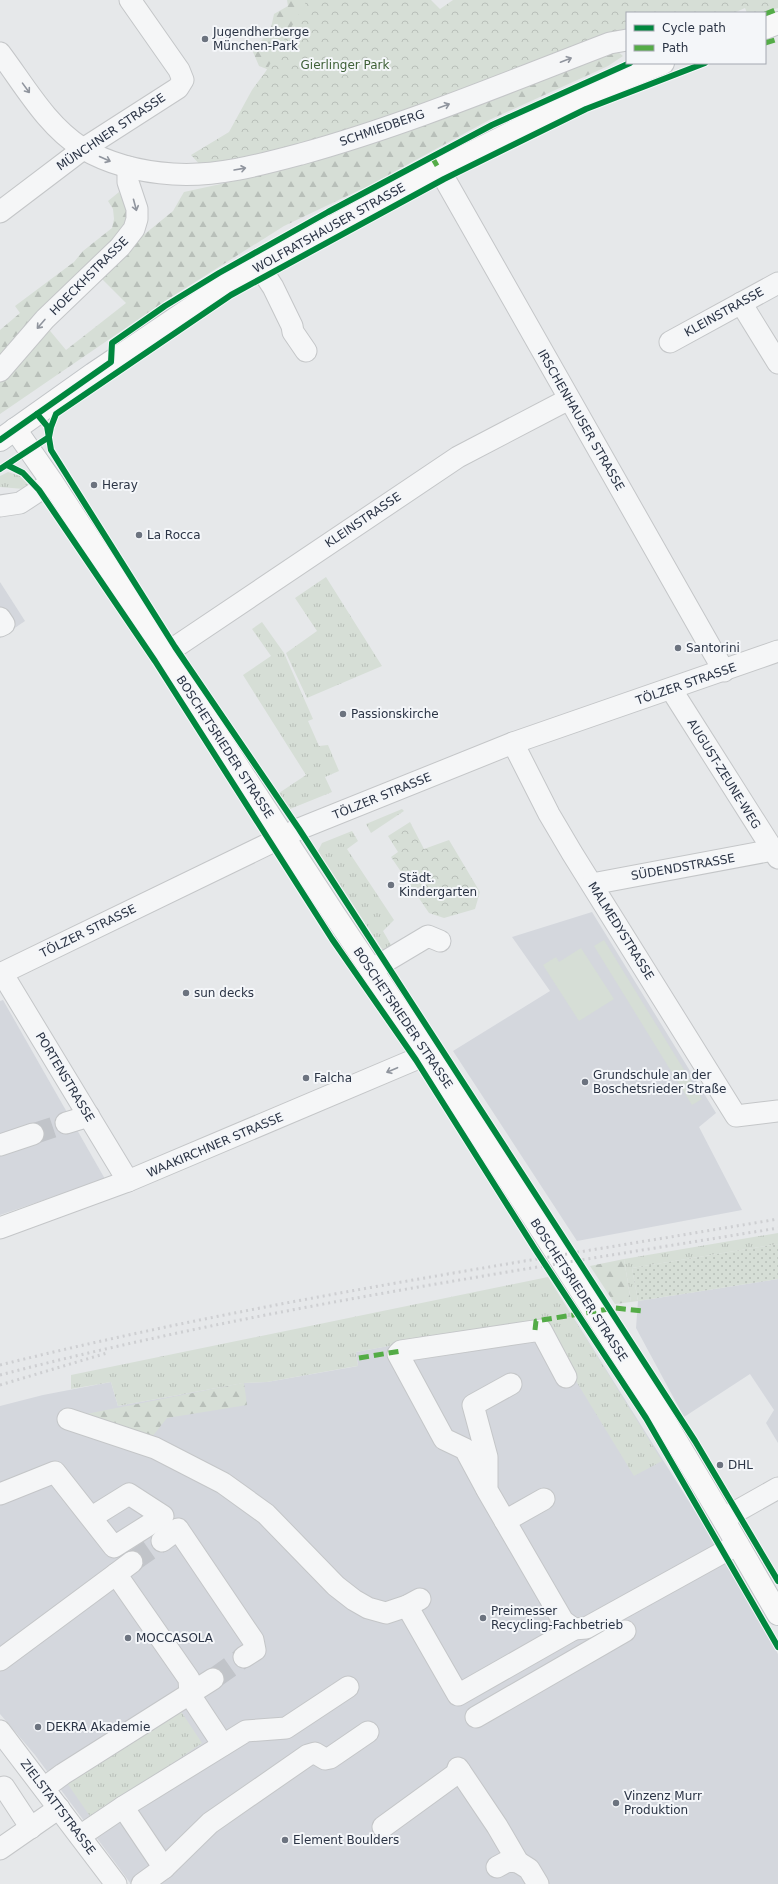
<svg xmlns="http://www.w3.org/2000/svg" width="778" height="1884" font-family="'DejaVu Sans',sans-serif">
<style>
.built{fill:#d4d7dd}
.grass{fill:url(#grass-tufts)}
.forest{fill:url(#forest-firs)}
.park{fill:url(#park-crowns)}
.garden{fill:url(#garden-dots)}
.pitch{fill:#d6ded6}
.lines{fill:none;stroke-linecap:round;stroke-linejoin:round}
.minor-tunnel{stroke:#c1c4c9;stroke-width:21;stroke-dasharray:21 10;stroke-linecap:butt}
.minor-casing{stroke:#c4c6c8;stroke-width:23}
.major-casing{stroke:#c2c5c8;stroke-width:24}
.minor{stroke:#f5f6f7;stroke-width:21}
.major{stroke:#f8f8f8;stroke-width:22}
.rail{stroke:#cecfd2;stroke-width:3;stroke-dasharray:2 4;stroke-linecap:butt}
.quiet{stroke:#54ac47;stroke-width:5;stroke-dasharray:10 5;stroke-linecap:butt}
.cycleway-casing{stroke:#f4f6f9;stroke-width:8}
.cycleway{stroke:#00873e;stroke-width:6}
.oneway{stroke:#90959e}
.poi-dot{fill:#6c737f;stroke:#f4f6f9;stroke-width:1.5}
.labels{text-anchor:middle;stroke-width:4;stroke-linejoin:round;paint-order:stroke}
.poi-label{font-size:12px;fill:#2b3445;stroke:#f4f6f9;text-anchor:start}
.park-label{font-size:12px;fill:#3f6138;stroke:#f4f6f9}
.street-label{font-size:12px;fill:#2b3445;stroke:#f4f6f9}
</style>
<defs>
<pattern id="grass-tufts" width="24" height="20" patternUnits="userSpaceOnUse"><rect width="24" height="20" fill="#d6ded6"/><path d="M3 7l-1-3M5 7V3M7 7l1-3M15 17l-1-3M17 17v-4M19 17l1-3" fill="none" stroke="#b8bfb9"/></pattern>
<pattern id="forest-firs" width="22" height="20" patternUnits="userSpaceOnUse"><rect width="22" height="20" fill="#d6ded6"/><path d="M5 1l3.5 6h-7zM16 11l3.5 6h-7z" fill="#b8bfb9"/></pattern>
<pattern id="park-crowns" width="20" height="18" patternUnits="userSpaceOnUse"><rect width="20" height="18" fill="#d6ded6"/><path d="M2 6a3 3 0 1 1 6 0M12 15a3 3 0 1 1 6 0" fill="none" stroke="#b8bfb9"/></pattern>
<pattern id="garden-dots" width="8" height="8" patternUnits="userSpaceOnUse"><rect width="8" height="8" fill="#d6ded6"/><path d="M2 2h.1M6 6h.1" fill="none" stroke="#b8bfb9" stroke-width="1.8" stroke-linecap="round"/></pattern>
</defs>
<rect width="100%" height="100%" fill="#e6e8ea"/>
<g class="built">
<polygon points="0,582 25,621 0,638"/>
<polygon points="592,912 716,1113 699,1127 742,1210 577,1241 453,1051 550,991 512,937"/>
<polygon points="3,1000 105,1179 0,1215 0,1001"/>
<polygon points="778,1279 778,1443 766,1423 774,1410 750,1374 684,1417 636,1328 638,1301"/>
<polygon points="570,1312 727,1562 778,1654 778,1884 131,1884 35,1755 0,1714 0,1406 43,1395 111,1382 118,1406 244,1383 267,1382 358,1366 356,1352"/>
</g>
<g class="grass">
<polygon points="8,472 20,476 31,487 24,489 0,487 0,476"/>
<polygon points="326,577 382,666 307,698 286,653 317,631 295,598"/>
<polygon points="262,622 284,653 313,719 308,721 319,746 328,745 339,771 325,777 332,792 290,809 279,793 306,775 243,675 271,656 252,629"/>
<polygon points="402,809 404,811 371,833 366,824"/>
<polygon points="352,831 358,841 347,849 394,920 383,931 394,950 386,955 318,851 322,843"/>
<polygon points="778,1233 778,1244 632,1268 638,1301 631,1302 624,1259"/>
<polygon points="548,1277 662,1461 634,1476 543,1327 517,1331 514,1323 356,1352 358,1366 351,1367 267,1382 244,1383 118,1406 111,1382 71,1389 71,1375"/>
<polygon points="178,1707 202,1743 92,1819 67,1783"/>
</g>
<g class="forest">
<polygon points="287,0 324,0 272,71 259,66 253,52 271,28 274,14 288,6"/>
<polygon points="616,50 623,56 608,66 489,120 368,186 284,226 168,299 0,414 0,378 46,326 66,350 126,303 101,278 135,242 173,211 184,192 239,180"/>
<path d="M119,192C126,207 129,213 125,230L0,360V330L20,313L15,306L74,262L83,251L112,228L114,219L113,209L108,201Z"/>
<polygon points="624,1259 631,1302 615,1304 590,1266"/>
<polygon points="244,1383 247,1405 167,1418 152,1437 86,1414"/>
</g>
<g class="park">
<polygon points="307,0 431,0 440,9 453,0 778,0 778,8 762,13 747,13 745,8 734,13 627,13 627,34 350,132 203,168 191,155 229,132 252,90 266,71"/>
<polygon points="410,822 424,849 449,840 480,892 475,909 444,918 429,913 391,857 398,852 388,836"/>
</g>
<polygon class="garden" points="778,1244 778,1279 638,1301 632,1268"/>
<g class="pitch">
<polygon points="604,940 702,1099 692,1105 594,946"/>
<polygon points="581,948 614,999 579,1021 543,965 556,957 559,962"/>
</g>
<g class="lines">
<g class="minor-tunnel">
<polyline points="33,1134 66,1123"/>
<polyline points="132,1562 162,1541"/>
<polyline points="213,1679 244,1657"/>
</g>
<g class="minor-casing">
<g id="minor">
<path d="M0,53C25,86 46,125 82,148C109,164 142,172 173,174C216,177 260,165 301,154C406,125 508,82 610,43L627,40"/>
<polyline points="439,169 724,671"/>
<polyline points="0,212 83,149 178,88 183,80 179,70 130,0"/>
<polyline points="259,266 273,287 292,326 293,332 306,351"/>
<polyline points="741,303 778,363"/>
<polyline points="670,342 778,283"/>
<polyline points="0,371 45,319 120,247 134,229 137,219 137,209 128,182 128,167"/>
<polyline points="0,506 20,503 52,482"/>
<polyline points="0,618 4,624 0,626"/>
<polyline points="165,654 458,457 569,399"/>
<polyline points="671,689 778,858"/>
<polyline points="513,743 549,814 572,853 736,1116 778,1111"/>
<polyline points="592,884 773,850"/>
<polyline points="371,970 428,936 440,941"/>
<polyline points="2,973 128,1181"/>
<polyline points="0,974 299,829 513,743 778,651"/>
<polyline points="66,1123 89,1116"/>
<polyline points="0,1145 33,1134"/>
<polyline points="0,1228 128,1181 428,1054"/>
<polyline points="511,1384 473,1405 487,1457 487,1490 563,1621 574,1629 586,1628 738,1544"/>
<polyline points="68,1419 155,1448 223,1483 266,1514 336,1586 354,1600 368,1608 386,1613 407,1606 420,1599"/>
<polyline points="486,1488 465,1449 444,1439 398,1354 401,1351 541,1330 566,1377"/>
<polyline points="0,1494 55,1472 114,1547 163,1516 129,1494 92,1517"/>
<polyline points="723,1519 778,1488"/>
<polyline points="505,1521 544,1499"/>
<polyline points="162,1541 178,1529 253,1640 255,1650 244,1657"/>
<polyline points="132,1562 116,1574 189,1679 190,1695 223,1745"/>
<polyline points="407,1606 458,1695 574,1629"/>
<polyline points="0,1660 116,1574"/>
<polyline points="476,1717 625,1631"/>
<polyline points="0,1731 116,1884"/>
<polyline points="458,1768 497,1826 518,1862 529,1869 538,1884"/>
<polyline points="4,1787 31,1828"/>
<polyline points="44,1788 63,1774 213,1679"/>
<polyline points="123,1807 164,1868"/>
<polyline points="383,1827 460,1771"/>
<polyline points="80,1836 123,1807 246,1731 286,1728 348,1687"/>
<polyline points="0,1849 59,1808"/>
<polyline points="497,1867 508,1861 518,1862"/>
<polyline points="142,1884 164,1868 210,1823 308,1755 315,1753 325,1759 330,1758 368,1732"/>
</g>
</g>
<g class="major-casing">
<g id="major">
<polyline points="765,28 778,23"/>
<polyline points="15,429 52,482 334,914 428,1054 656,1407 723,1519 778,1614"/>
<polyline points="0,440 93,374 225,285 439,169 571,103 623,79 663,63"/>
</g>
</g>
<use href="#minor" class="minor"/>
<use href="#major" class="major"/>
<g class="rail">
<path d="M0,1365C256,1301 518,1263 778,1219"/>
<path d="M0,1375C255,1308 518,1271 778,1228"/>
<polyline points="0,1385 107,1353"/>
</g>
<g class="quiet">
<polyline points="765,14 778,9"/>
<polyline points="765,43 778,39"/>
<polyline points="432,157 439,169"/>
<polyline points="535,1330 536,1321 615,1308 643,1311"/>
<polyline points="359,1358 401,1351"/>
</g>
<g class="cycleway-casing">
<g id="cycleway">
<polyline points="37,414 47,426 51,450 175,647 299,829 695,1441 778,1581"/>
<polyline points="0,440 111,362 112,343 165,306 219,273 328,212 492,125 630,63"/>
<polyline points="7,465 23,473 39,490 155,661 332,939 416,1060 535,1249 646,1418 778,1647"/>
<polyline points="0,469 49,437 51,427 56,414 231,295 444,179 586,109 705,63"/>
</g>
</g>
<use href="#cycleway" class="cycleway"/>
</g>
<defs><path id="oneway-shaft" d="M-6 0H5M1.5-3L5.5 0L1.5 3" fill="none" stroke-width="1.6" stroke-linecap="round" stroke-linejoin="round"/></defs>
<g class="oneway">
<use href="#oneway-shaft" transform="translate(566 60) rotate(-21)"/>
<use href="#oneway-shaft" transform="translate(26 88) rotate(54)"/>
<use href="#oneway-shaft" transform="translate(444 106) rotate(-20)"/>
<use href="#oneway-shaft" transform="translate(105 159) rotate(24)"/>
<use href="#oneway-shaft" transform="translate(240 169) rotate(-10)"/>
<use href="#oneway-shaft" transform="translate(135 205) rotate(75)"/>
<use href="#oneway-shaft" transform="translate(41 324) rotate(131)"/>
<use href="#oneway-shaft" transform="translate(392 1070) rotate(157)"/>
</g>
<g class="poi-dot">
<circle cx="205" cy="39" r="4"/>
<circle cx="94" cy="485" r="4"/>
<circle cx="139" cy="535" r="4"/>
<circle cx="678" cy="648" r="4"/>
<circle cx="343" cy="714" r="4"/>
<circle cx="391" cy="885" r="4"/>
<circle cx="186" cy="993" r="4"/>
<circle cx="306" cy="1078" r="4"/>
<circle cx="585" cy="1082" r="4"/>
<circle cx="720" cy="1465" r="4"/>
<circle cx="483" cy="1618" r="4"/>
<circle cx="128" cy="1638" r="4"/>
<circle cx="38" cy="1727" r="4"/>
<circle cx="616" cy="1803" r="4"/>
<circle cx="285" cy="1840" r="4"/>
</g>
<g class="labels">
<g class="poi-label">
<text x="213" y="36">Jugendherberge<tspan x="213" dy="14">München-Park</tspan></text>
<text x="102" y="489">Heray</text>
<text x="147" y="539">La Rocca</text>
<text x="686" y="652">Santorini</text>
<text x="351" y="718">Passionskirche</text>
<text x="399" y="882">Städt.<tspan x="399" dy="14">Kindergarten</tspan></text>
<text x="194" y="997">sun decks</text>
<text x="593" y="1079">Grundschule an der<tspan x="593" dy="14">Boschetsrieder Straße</tspan></text>
<text x="314" y="1082">Falcha</text>
<text x="728" y="1469">DHL</text>
<text x="491" y="1615">Preimesser<tspan x="491" dy="14">Recycling-Fachbetrieb</tspan></text>
<text x="136" y="1642">MOCCASOLA</text>
<text x="46" y="1731">DEKRA Akademie</text>
<text x="624" y="1800">Vinzenz Murr<tspan x="624" dy="14">Produktion</tspan></text>
<text x="293" y="1844">Element Boulders</text>
</g>
<g class="park-label">
<text x="345" y="69">Gierlinger Park</text>
</g>
<g class="street-label">
<text transform="translate(382 128) rotate(-19)" y="4">SCHMIEDBERG</text>
<text transform="translate(111 132) rotate(-34)" y="4">MÜNCHNER STRASSE</text>
<text transform="translate(329 228) rotate(-29)" y="4">WOLFRATSHAUSER STRASSE</text>
<text transform="translate(89 276) rotate(-45)" y="4">HOECKHSTRASSE</text>
<text transform="translate(724 312) rotate(-29)" y="4">KLEINSTRASSE</text>
<text transform="translate(581 420) rotate(60)" y="4">IRSCHENHAUSER STRASSE</text>
<text transform="translate(363 520) rotate(-34)" y="4">KLEINSTRASSE</text>
<text transform="translate(686 684) rotate(-19)" y="4">TÖLZER STRASSE</text>
<text transform="translate(225 747) rotate(57)" y="4">BOSCHETSRIEDER STRASSE</text>
<text transform="translate(724 774) rotate(58)" y="4">AUGUST-ZEUNE-WEG</text>
<text transform="translate(382 796) rotate(-22)" y="4">TÖLZER STRASSE</text>
<text transform="translate(683 867) rotate(-10)" y="4">SÜDENDSTRASSE</text>
<text transform="translate(88 931) rotate(-26)" y="4">TÖLZER STRASSE</text>
<text transform="translate(621 931) rotate(58)" y="4">MALMEDYSTRASSE</text>
<text transform="translate(403 1018) rotate(56)" y="4">BOSCHETSRIEDER STRASSE</text>
<text transform="translate(65 1077) rotate(59)" y="4">PORTENSTRASSE</text>
<text transform="translate(215 1145) rotate(-23)" y="4">WAAKIRCHNER STRASSE</text>
<text transform="translate(579 1290) rotate(57)" y="4">BOSCHETSRIEDER STRASSE</text>
<text transform="translate(58 1807) rotate(53)" y="4">ZIELSTATTSTRASSE</text>
</g>
</g>
<rect x="626" y="12" width="140" height="52" fill="#f4f6f9" stroke="#a4a8b1"/>
<rect x="634" y="25" width="20" height="6" fill="#00873e" stroke="#a4a8b1"/>
<text x="662" y="32" font-size="12" fill="#2b3445">Cycle path</text>
<rect x="634" y="45" width="20" height="6" fill="#54ac47" stroke="#a4a8b1"/>
<text x="662" y="52" font-size="12" fill="#2b3445">Path</text>
</svg>
